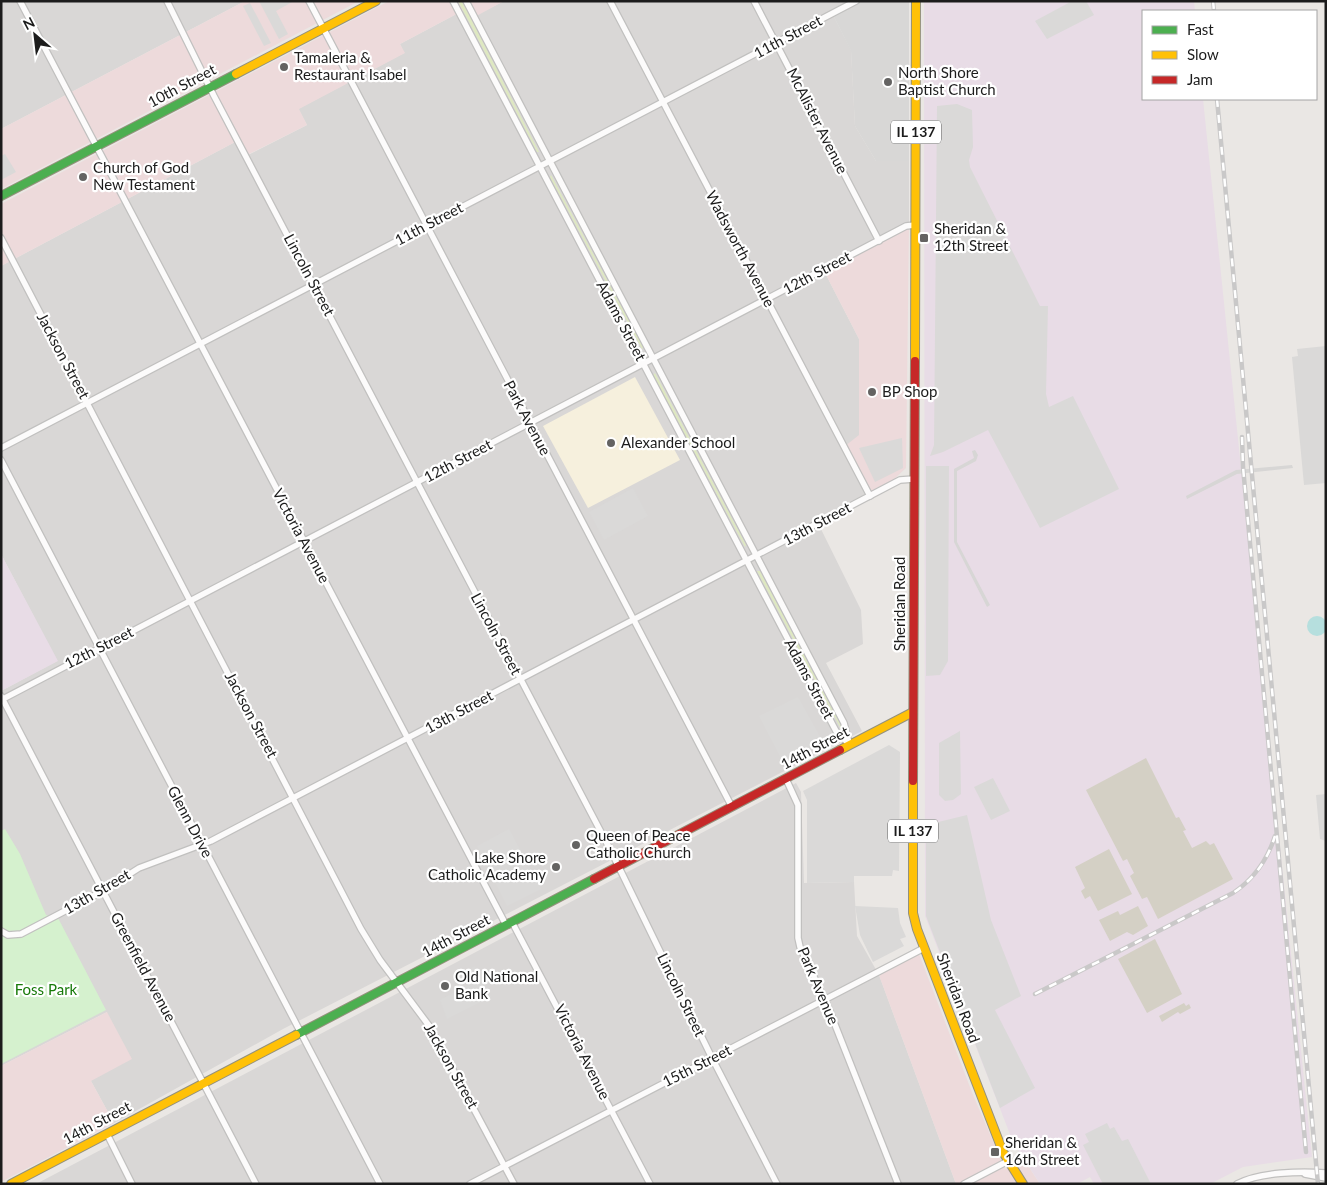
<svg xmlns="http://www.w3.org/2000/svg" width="1327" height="1185" font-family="Lato,sans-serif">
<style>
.residential{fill:#d9d7d6}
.commercial{fill:#eddadb}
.industrial{fill:#e8dce6}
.education{fill:#f6f0dd}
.religious{fill:#d8d7d6}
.construction{fill:#d4d0c5}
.grass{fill:#dee8c1}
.park{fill:#d5f1ce}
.parking{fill:#dad9d8}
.water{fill:#b6dfde}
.pier{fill:#d7d6d5}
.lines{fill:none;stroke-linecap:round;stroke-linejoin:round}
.street-casing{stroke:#c1c0bf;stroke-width:8}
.fast-casing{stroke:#94917c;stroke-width:10}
.slow-casing{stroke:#94917c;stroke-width:10}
.jam-casing{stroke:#94917c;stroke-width:10}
.street{stroke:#fcfbfb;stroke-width:5.5}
.fast{stroke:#4caf50;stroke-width:8}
.slow{stroke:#ffc107;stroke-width:8}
.jam{stroke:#c62828;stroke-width:8}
.rail-casing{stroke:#c9c8c8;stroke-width:4.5}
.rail{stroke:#fff;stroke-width:2.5;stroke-dasharray:8;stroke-linecap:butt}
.poi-dot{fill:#646362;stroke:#fff;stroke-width:2}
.labels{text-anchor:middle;stroke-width:4.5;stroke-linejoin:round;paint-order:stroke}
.shield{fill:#fff;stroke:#606060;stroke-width:1}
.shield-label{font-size:14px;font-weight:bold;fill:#1c1c1c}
.street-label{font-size:15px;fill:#1c1c1c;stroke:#fff}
.poi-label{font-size:15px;fill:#1c1c1c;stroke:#fff;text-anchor:start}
.park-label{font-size:15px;fill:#187a0a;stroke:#fff}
</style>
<rect width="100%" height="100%" fill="#eae7e4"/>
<g class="residential">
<polygon points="1,1 245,1 1,129"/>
<polygon points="504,1 854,1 832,13 851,50 855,126 876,161 909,161 909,225 823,269 859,339 859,436 867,493 816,519 861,610 863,644 826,663 862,731 283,1029 114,1123 91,1081 107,1012 1,1066 1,691 57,661 1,554 1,266 237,141 246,156 307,125 298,109 404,53 400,44 464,10 469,19"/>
<polygon points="796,783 801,792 804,883 854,882 857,936 879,975 956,1184 36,1184"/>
</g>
<g class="commercial">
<polygon points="245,1 359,1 1,189 1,129"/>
<polygon points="389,1 504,1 469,20 464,10 400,44 405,53 299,109 307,125 245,156 237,141 1,266 1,204"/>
<polygon points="909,225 906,468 893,480 867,493 845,446 859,435 859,339 823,269"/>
<polygon points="919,954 973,1095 1005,1169 1023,1158 1040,1184 956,1184 879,975"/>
<polygon points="107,1012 132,1059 91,1081 114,1123 1,1182 1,1066"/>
</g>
<g class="industrial">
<polygon points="924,1 1194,1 1195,11 1143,11 1143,99 1203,99 1312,1157 1243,1167 1210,1184 1094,1184 1090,1177 1077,1184 1040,1184 1013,1142 925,916"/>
<polygon points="1,554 58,661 1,691"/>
</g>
<polygon class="education" points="635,377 680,460 588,508 543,426"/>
<polygon class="religious" points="854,1 909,1 909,161 876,161 855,126 851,51 832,13"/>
<g class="construction">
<polygon points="1146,758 1176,818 1179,817 1186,830 1183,831 1192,848 1206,841 1210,845 1214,843 1233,879 1158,919 1147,897 1142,899 1130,876 1134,873 1127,859 1123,861 1086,790"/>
<polygon points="1109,849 1132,894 1098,911 1090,896 1085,899 1081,891 1085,888 1075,867"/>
<polygon points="1138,906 1148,926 1133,935 1127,932 1110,941 1099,920 1118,911 1120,915"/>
<polygon points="1155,939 1182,994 1147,1013 1118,959"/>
<polygon points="1184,1003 1186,1006 1189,1004 1191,1008 1180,1014 1178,1012 1162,1022 1159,1016"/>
</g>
<g class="grass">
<polygon points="458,1 462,1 539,152 537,152"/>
<polygon points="551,175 643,347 642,349 550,177"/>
<polygon points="655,373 746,545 745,547 653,375"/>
<polygon points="757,571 760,571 841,726 841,729"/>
</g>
<polygon class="park" points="5,829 20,854 46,915 58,918 106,1010 1,1064 1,831"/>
<g class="parking">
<polygon points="259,1 294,1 276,11 288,34 279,39"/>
<polygon points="1072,1 1086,1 1094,15 1047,39 1035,21"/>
<polygon points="250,3 271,43 264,46 243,6"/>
<polygon points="957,104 972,110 973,147 969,160 970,167 1040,306 1048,306 1046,394 1049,407 1073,396 1119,489 1040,528 988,430 943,452 930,456 934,445 937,106"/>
<polygon points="5,154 16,172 1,180 1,156"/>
<polygon points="1326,346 1326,483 1304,485 1292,357 1298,356 1297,349"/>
<polygon points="902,438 903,468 875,482 859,448"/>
<polygon points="926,466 949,466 948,661 940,675 926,676"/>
<polygon points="633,488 648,516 604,540 589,512"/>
<polygon points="798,697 823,742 783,762 759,716"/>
<polygon points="960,731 961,794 953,800 945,801 939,795 939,743"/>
<polygon points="889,745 900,752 899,871 893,870 892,876 854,876 854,882 807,883 807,800 803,791"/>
<polygon points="993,778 1010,811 991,820 974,787"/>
<polygon points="1326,794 1326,841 1320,839 1316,795"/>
<polygon points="967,815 991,920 1021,996 995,1010 1035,1088 1000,1108 926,916 926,825"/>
<polygon points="509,829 541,889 507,906 477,846"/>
<polygon points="855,906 898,908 900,923 906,937 900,939 904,946 873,962 860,935"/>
<polygon points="475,966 491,997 447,1019 440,1000 474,982 468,970"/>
<polygon points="1107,1123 1110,1129 1114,1127 1122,1141 1128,1139 1151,1184 1103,1184 1083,1145 1089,1142 1085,1134"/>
</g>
<circle class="water" cx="1317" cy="626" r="10"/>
<g class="pier">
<polygon points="975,450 978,455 976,461 957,471 957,542 990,605 987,607 954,542 954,469 974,458 972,451"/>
<polygon points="1292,465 1293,468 1237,474 1187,499 1186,496 1236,470"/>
</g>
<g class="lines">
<g class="street-casing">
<g id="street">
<polyline points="20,1 506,925"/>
<polyline points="167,1 214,96 612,853 712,1058 777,1184"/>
<polyline points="309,1 732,807"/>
<polyline points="453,1 836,731 850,745"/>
<polyline points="466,1 844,723 849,743"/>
<polyline points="610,1 870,496"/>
<polyline points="754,1 879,241"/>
<polyline points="1,238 361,929 380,960 430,1027 514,1184"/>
<polyline points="1,448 856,1"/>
<polyline points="1,460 380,1184"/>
<polyline points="1,696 256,1184"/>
<polyline points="1,700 906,226 915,225"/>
<polyline points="786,779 798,805 798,938 800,947 828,1007 898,1184"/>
<polyline points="512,922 650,1184"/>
<polyline points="1,931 8,935 21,934 103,891 139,868 211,841 900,480 914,479"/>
<polyline points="107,1134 132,1184"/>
<polyline points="1305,1174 1326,1178"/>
<polyline points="470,1184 924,948"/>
<polyline points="964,1184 1008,1161"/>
<path d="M1237,1184C1259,1172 1301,1171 1326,1173"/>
</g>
</g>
<g class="fast-casing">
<g id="fast">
<polyline points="1,196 236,74"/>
<polyline points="296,1035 594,879"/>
</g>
</g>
<g class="slow-casing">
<g id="slow">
<polyline points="236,74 376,1"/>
<polyline points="915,361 916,1"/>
<polyline points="840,750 913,712"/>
<polyline points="913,781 913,913 917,929 1003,1152 1023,1184"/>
<polyline points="11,1184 296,1035"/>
</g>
</g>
<g class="jam-casing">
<g id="jam">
<polyline points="913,781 915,361"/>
<polyline points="594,879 840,750"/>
</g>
</g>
<use href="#street" class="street"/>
<use href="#fast" class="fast"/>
<use href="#slow" class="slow"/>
<use href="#jam" class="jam"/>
<g class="rail-casing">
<g id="rail">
<polyline points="1213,1 1214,11"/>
<polyline points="1217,99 1318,1184"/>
<polyline points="1242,437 1243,467 1306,1152"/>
<path d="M1035,994L1233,893C1254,879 1267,861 1275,836"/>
</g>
</g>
<use href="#rail" class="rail"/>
</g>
<g class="poi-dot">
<circle cx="284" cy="67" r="5"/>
<circle cx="888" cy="82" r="5"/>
<circle cx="83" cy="177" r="5"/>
<rect x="919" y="233" width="10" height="10" rx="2.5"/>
<circle cx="872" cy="392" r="5"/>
<circle cx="611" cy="443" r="5"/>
<circle cx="576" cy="845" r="5"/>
<circle cx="556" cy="867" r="5"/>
<circle cx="445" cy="986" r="5"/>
<rect x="990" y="1147" width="10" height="10" rx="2.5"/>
</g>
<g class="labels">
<g class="shield">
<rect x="891" y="120.5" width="50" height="23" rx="4"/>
<rect x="888" y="819.5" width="50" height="23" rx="4"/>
</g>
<g class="shield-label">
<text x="916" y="137">IL 137</text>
<text x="913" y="836">IL 137</text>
</g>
<g class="street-label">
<text transform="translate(788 37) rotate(-28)" y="5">11th Street</text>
<text transform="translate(182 86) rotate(-28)" y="5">10th Street</text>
<text transform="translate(817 121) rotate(63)" y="5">McAlister Avenue</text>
<text transform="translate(429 224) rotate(-28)" y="5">11th Street</text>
<text transform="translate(740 249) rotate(62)" y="5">Wadsworth Avenue</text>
<text transform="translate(817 273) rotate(-28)" y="5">12th Street</text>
<text transform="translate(309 275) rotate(62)" y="5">Lincoln Street</text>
<text transform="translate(621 321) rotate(62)" y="5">Adams Street</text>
<text transform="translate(63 356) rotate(62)" y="5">Jackson Street</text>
<text transform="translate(527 418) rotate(62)" y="5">Park Avenue</text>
<text transform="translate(458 461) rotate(-28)" y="5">12th Street</text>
<text transform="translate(817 524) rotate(-28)" y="5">13th Street</text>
<text transform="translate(301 536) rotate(62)" y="5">Victoria Avenue</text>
<text transform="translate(900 604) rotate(-90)" y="5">Sheridan Road</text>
<text transform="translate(496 634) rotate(62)" y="5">Lincoln Street</text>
<text transform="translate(99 648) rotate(-27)" y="5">12th Street</text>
<text transform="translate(809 679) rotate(62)" y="5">Adams Street</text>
<text transform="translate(459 712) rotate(-28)" y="5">13th Street</text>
<text transform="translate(251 715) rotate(62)" y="5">Jackson Street</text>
<text transform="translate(815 748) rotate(-28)" y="5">14th Street</text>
<text transform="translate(190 822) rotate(62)" y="5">Glenn Drive</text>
<text transform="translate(97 892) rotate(-30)" y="5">13th Street</text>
<text transform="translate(456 936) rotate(-28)" y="5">14th Street</text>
<text transform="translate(143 967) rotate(62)" y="5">Greenfield Avenue</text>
<text transform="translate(818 986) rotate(67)" y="5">Park Avenue</text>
<text transform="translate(681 995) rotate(64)" y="5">Lincoln Street</text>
<text transform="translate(958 998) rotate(69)" y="5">Sheridan Road</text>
<text transform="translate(582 1052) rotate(63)" y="5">Victoria Avenue</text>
<text transform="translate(451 1066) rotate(61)" y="5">Jackson Street</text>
<text transform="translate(697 1066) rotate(-27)" y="5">15th Street</text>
<text transform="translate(97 1123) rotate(-28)" y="5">14th Street</text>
</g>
<g class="poi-label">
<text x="294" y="63">Tamaleria &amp;<tspan x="294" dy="17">Restaurant Isabel</tspan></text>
<text x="898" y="78">North Shore<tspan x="898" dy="17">Baptist Church</tspan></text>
<text x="93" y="173">Church of God<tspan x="93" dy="17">New Testament</tspan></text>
<text x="934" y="234">Sheridan &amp;<tspan x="934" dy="17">12th Street</tspan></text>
<text x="882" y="397">BP Shop</text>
<text x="621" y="448">Alexander School</text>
<text x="586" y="841">Queen of Peace<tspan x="586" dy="17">Catholic Church</tspan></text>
<text x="546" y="863" text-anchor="end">Lake Shore<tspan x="546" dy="17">Catholic Academy</tspan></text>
<text x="455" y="982">Old National<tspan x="455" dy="17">Bank</tspan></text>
<text x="1005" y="1148">Sheridan &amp;<tspan x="1005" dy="17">16th Street</tspan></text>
</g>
<g class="park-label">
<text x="46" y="995">Foss Park</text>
</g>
</g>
<rect width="1327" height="1185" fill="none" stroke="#1c1c1c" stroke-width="5"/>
<rect x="1142" y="10" width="175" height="90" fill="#ffffff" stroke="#a4a4a4"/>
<rect x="1152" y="26" width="25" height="8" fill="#4caf50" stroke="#a4a4a4"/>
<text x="1187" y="35" font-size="15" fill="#1c1c1c">Fast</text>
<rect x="1152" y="51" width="25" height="8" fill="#ffc107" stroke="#a4a4a4"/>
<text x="1187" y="60" font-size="15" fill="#1c1c1c">Slow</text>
<rect x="1152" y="76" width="25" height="8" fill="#c62828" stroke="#a4a4a4"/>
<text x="1187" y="85" font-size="15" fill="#1c1c1c">Jam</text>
<g transform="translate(35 35) rotate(332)" stroke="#ffffff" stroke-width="4" paint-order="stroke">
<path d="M0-4L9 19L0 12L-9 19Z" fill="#1c1c1c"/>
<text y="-8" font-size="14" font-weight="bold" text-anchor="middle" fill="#1c1c1c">N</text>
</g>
</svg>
